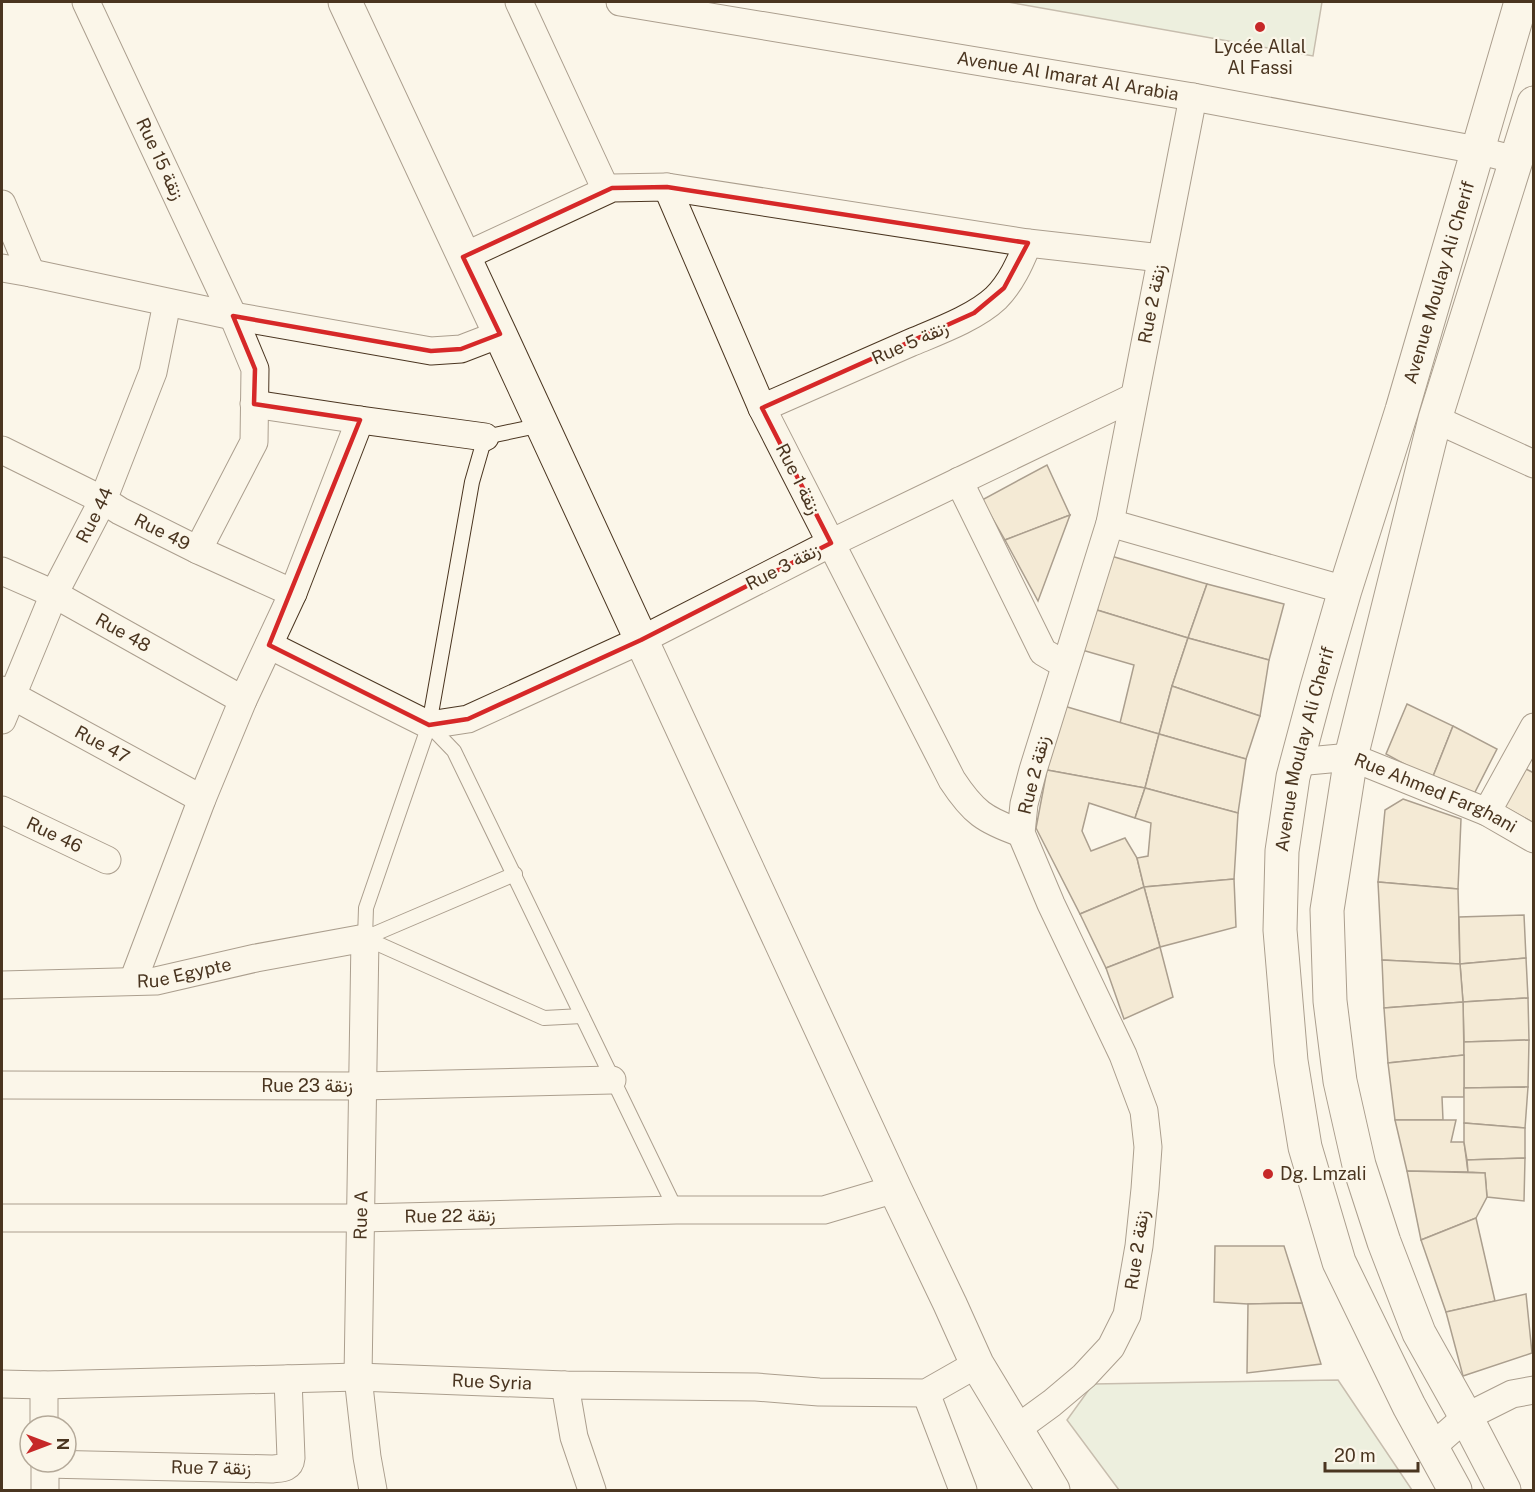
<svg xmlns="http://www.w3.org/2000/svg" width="1535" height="1492" font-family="'Public Sans',Vazirmatn,sans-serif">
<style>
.green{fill:#dce7d0;stroke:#887966;stroke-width:1.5}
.building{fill:#ecdcbc;stroke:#4a3520;stroke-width:1.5}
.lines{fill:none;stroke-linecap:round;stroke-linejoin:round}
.lane-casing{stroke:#4a3520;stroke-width:16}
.street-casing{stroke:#4a3520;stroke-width:29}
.secondary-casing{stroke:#4a3520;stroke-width:35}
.lane{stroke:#fbf6e9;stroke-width:14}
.street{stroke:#fbf6e9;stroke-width:27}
.secondary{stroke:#fbf6e9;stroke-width:33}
.marked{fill:none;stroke:#d62828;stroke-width:4.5;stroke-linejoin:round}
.poi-dot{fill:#c62828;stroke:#fbf6e9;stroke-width:2}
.labels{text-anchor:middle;stroke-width:4.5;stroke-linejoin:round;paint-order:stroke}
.poi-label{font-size:18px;fill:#4a3520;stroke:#fbf6e9}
.street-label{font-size:18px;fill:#4a3520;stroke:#fbf6e9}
</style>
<rect width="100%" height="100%" fill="#fbf6e9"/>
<g class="green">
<polygon points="1008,2 1322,2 1313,56"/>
<polygon points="1338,1380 1412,1490 1119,1490 1067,1420 1093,1384"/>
</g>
<g class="building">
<polygon points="1047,465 1070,515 1005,540 982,500"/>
<polygon points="1070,515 1038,601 1005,540"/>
<polygon points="1111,556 1207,584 1188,638 1097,610"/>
<polygon points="1207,584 1284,604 1269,660 1188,638"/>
<polygon points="1097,610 1188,638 1172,686 1159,734 1120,723 1134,665 1082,650"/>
<polygon points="1188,638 1269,660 1260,716 1172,686"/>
<polygon points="1172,686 1260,716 1246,759 1159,734"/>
<polygon points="1407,704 1453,726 1432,779 1386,754"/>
<polygon points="1064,706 1159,734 1145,788 1047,770"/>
<polygon points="1453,726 1497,749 1474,794 1432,779"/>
<polygon points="1159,734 1246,759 1238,813 1145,788"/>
<polygon points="1526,769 1534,773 1534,823 1501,805"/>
<polygon points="1047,770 1145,788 1135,818 1089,803 1082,831 1091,851 1125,838 1137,858 1144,887 1080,914 1036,828"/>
<polygon points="1145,788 1238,813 1234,879 1144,887 1137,858 1148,856 1151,823 1135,818"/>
<polygon points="1403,799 1461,819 1458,889 1378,882 1385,810"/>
<polygon points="1234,879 1236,927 1160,947 1144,887"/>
<polygon points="1378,882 1458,889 1460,964 1382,960"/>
<polygon points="1144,887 1160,947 1106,968 1080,914"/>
<polygon points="1524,915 1526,958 1460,964 1459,917"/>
<polygon points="1160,947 1173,997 1124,1019 1106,968"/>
<polygon points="1526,958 1528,998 1463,1002 1460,964"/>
<polygon points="1382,960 1460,964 1463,1002 1384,1008"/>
<polygon points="1528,998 1529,1040 1464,1042 1463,1002"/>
<polygon points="1463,1002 1464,1055 1388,1063 1384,1008"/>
<polygon points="1529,1040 1528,1087 1464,1088 1464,1042"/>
<polygon points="1464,1055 1464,1097 1442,1097 1443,1120 1395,1120 1388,1063"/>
<polygon points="1528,1087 1525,1128 1464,1123 1464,1088"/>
<polygon points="1395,1120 1456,1120 1451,1142 1464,1142 1468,1172 1407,1171"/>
<polygon points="1464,1123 1525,1128 1525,1158 1467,1160 1464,1142"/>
<polygon points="1525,1158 1524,1201 1487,1197 1485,1173 1468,1172 1467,1160"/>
<polygon points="1407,1171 1485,1173 1487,1197 1476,1218 1421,1240"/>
<polygon points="1476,1218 1495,1301 1446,1312 1421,1240"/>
<polygon points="1215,1246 1284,1246 1302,1303 1248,1304 1214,1302"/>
<polygon points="1526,1294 1532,1353 1463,1376 1446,1312"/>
<polygon points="1302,1303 1321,1364 1247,1373 1248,1304"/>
</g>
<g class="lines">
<g class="lane-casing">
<g id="lane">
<polyline points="429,725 454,751 676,1210"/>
<polyline points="365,938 366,908 429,725 472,482 485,437 542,425"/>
<polyline points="365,938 544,1018 582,1016"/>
<polyline points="365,938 515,874"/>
</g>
</g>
<g class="street-casing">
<g id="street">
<polyline points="86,2 233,316 255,369 254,442 198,550"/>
<polyline points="519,2 606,190"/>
<path id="s1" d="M620,2L1193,97L1477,150L1516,160"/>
<path d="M667,187L762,408L952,780C973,812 984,820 1021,833"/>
<polyline points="2,204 31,273"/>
<polyline points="463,257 612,188 667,187 1028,243 1161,258"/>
<polyline points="2,268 31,273 233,316 431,351 461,349 500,334"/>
<polyline points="254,404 360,420 485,437"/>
<path d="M762,408C811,386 861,365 910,343C936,332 975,318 996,298C1011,283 1020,263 1028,243"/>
<polyline points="1435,419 1534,464"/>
<path id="s2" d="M2,450L103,500L120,511L198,550L293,593"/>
<polyline points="959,481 1043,652 1055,659 1066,662"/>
<polyline points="1110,523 1345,590"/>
<path id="s3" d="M2,571L54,594L243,700"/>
<polyline points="269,645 429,725 468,719 641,640 831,543 1134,397"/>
<path id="s4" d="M2,690L202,799"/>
<path id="s5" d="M2,720L54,594L103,500L153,372L167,303"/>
<path id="s6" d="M1297,762L1351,757L1487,812L1534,839"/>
<path id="s7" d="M2,810L107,860"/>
<polyline points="1487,812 1534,727"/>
<polyline points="133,981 202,799 243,700 293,593 360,420"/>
<path id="s8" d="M2,985L156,981L256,958L365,938L358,1377L367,1457L373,1490"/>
<polyline points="2,1085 362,1086 612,1080"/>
<polyline points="2,1218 361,1218 676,1210 824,1210 895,1189"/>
<path id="s9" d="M2,1384L44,1385L358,1377L565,1385L756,1387L819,1392L926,1393L977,1364"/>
<polyline points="44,1385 44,1426"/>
<polyline points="565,1385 574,1437 592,1490"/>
<polyline points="926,1393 963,1490"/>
<polyline points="1015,1430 1052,1403 1084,1376 1111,1347 1127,1315 1139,1246 1145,1189 1148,1147 1144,1111 1123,1055 1051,904 1021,833 1024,804 1033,770 1110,523 1193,97"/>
<polyline points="1432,1447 1466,1417 1512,1394 1534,1390"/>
<polyline points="45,1462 45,1490"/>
<path d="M45,1464L272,1469C281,1468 290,1469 291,1458L288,1379"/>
</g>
</g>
<g class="secondary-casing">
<g id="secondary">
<polyline points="345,2 500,334 895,1189 950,1304 977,1364 1053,1490"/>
<path id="s10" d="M1455,1490L1409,1406L1339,1262L1305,1147L1291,1061L1280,930L1282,851L1293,777L1317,687L1345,590L1402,410L1521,2"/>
<polyline points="1504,1490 1466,1417 1419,1333 1384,1242 1359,1165 1340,1081 1330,1001 1327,910 1351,757 1435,419 1534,103"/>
</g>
</g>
<use href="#lane" class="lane"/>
<use href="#street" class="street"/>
<use href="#secondary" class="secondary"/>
</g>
<path d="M0 0H1535V1492H0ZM667,187L1028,243L1004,288L974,313L762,408L831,543L641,640L468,719L429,725L269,645L360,420L254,404L255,369L233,316L431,351L461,349L500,334L463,257L612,188Z" fill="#fbf6e9" fill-opacity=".55" fill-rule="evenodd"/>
<path class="marked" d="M667,187L1028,243L1004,288L974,313L762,408L831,543L641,640L468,719L429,725L269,645L360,420L254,404L255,369L233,316L431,351L461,349L500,334L463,257L612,188Z"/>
<g class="poi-dot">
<circle cx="1260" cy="27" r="6"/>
<circle cx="1268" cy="1174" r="6"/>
</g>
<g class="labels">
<g class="poi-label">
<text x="1260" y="53">Lycée Allal<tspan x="1260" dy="21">Al Fassi</tspan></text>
<text x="1280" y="1180" text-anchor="start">Dg. Lmzali</text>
</g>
<g class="street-label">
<text dy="6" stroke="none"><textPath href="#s1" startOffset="454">Avenue Al Imarat Al Arabia</textPath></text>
<text transform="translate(160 159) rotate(65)" y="6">Rue 15 زنقة</text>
<text dy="6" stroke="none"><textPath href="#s10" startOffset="1264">Avenue Moulay Ali Cherif</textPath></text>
<text transform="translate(1152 304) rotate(-79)" y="6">Rue 2 زنقة</text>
<text transform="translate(910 343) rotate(-24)" y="6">Rue 5 زنقة</text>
<text transform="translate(798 479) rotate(63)" y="6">Rue 1 زنقة</text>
<text dy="6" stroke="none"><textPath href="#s5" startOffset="225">Rue 44</textPath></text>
<text dy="6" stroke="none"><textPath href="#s2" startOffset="180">Rue 49</textPath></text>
<text transform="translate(783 567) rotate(-27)" y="6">Rue 3 زنقة</text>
<text dy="6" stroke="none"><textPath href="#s3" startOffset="136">Rue 48</textPath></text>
<text dy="6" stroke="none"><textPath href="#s4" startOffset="114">Rue 47</textPath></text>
<text dy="6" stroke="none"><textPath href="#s10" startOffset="778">Avenue Moulay Ali Cherif</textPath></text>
<text transform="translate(1034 775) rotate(-76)" y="6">Rue 2 زنقة</text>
<text dy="6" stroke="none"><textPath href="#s6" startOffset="146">Rue Ahmed Farghani</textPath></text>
<text dy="6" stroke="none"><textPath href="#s7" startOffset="58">Rue 46</textPath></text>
<text dy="6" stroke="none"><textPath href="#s8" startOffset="183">Rue Egypte</textPath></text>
<text x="307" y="1092">Rue 23 زنقة</text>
<text transform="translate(361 1215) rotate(-89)" y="6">Rue A</text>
<text transform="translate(450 1216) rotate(-1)" y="6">Rue 22 زنقة</text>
<text transform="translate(1137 1250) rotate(-82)" y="6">Rue 2 زنقة</text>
<text dy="6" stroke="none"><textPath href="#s9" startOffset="490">Rue Syria</textPath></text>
<text transform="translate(211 1468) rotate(1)" y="6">Rue 7 زنقة</text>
</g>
</g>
<rect width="1535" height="1492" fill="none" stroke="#4a3520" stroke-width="6"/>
<g transform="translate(48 1444) rotate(90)"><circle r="28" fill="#fbf6e9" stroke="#b4a999" stroke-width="1.5"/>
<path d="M0-4.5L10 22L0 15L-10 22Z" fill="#c62828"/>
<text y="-9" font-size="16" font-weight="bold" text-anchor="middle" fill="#4a3520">N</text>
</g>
<path d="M1325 1462v9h93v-9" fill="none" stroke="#4a3520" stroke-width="3"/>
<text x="1334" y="1462" font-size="18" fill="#4a3520" stroke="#fbf6e9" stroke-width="4.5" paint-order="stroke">20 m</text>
</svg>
